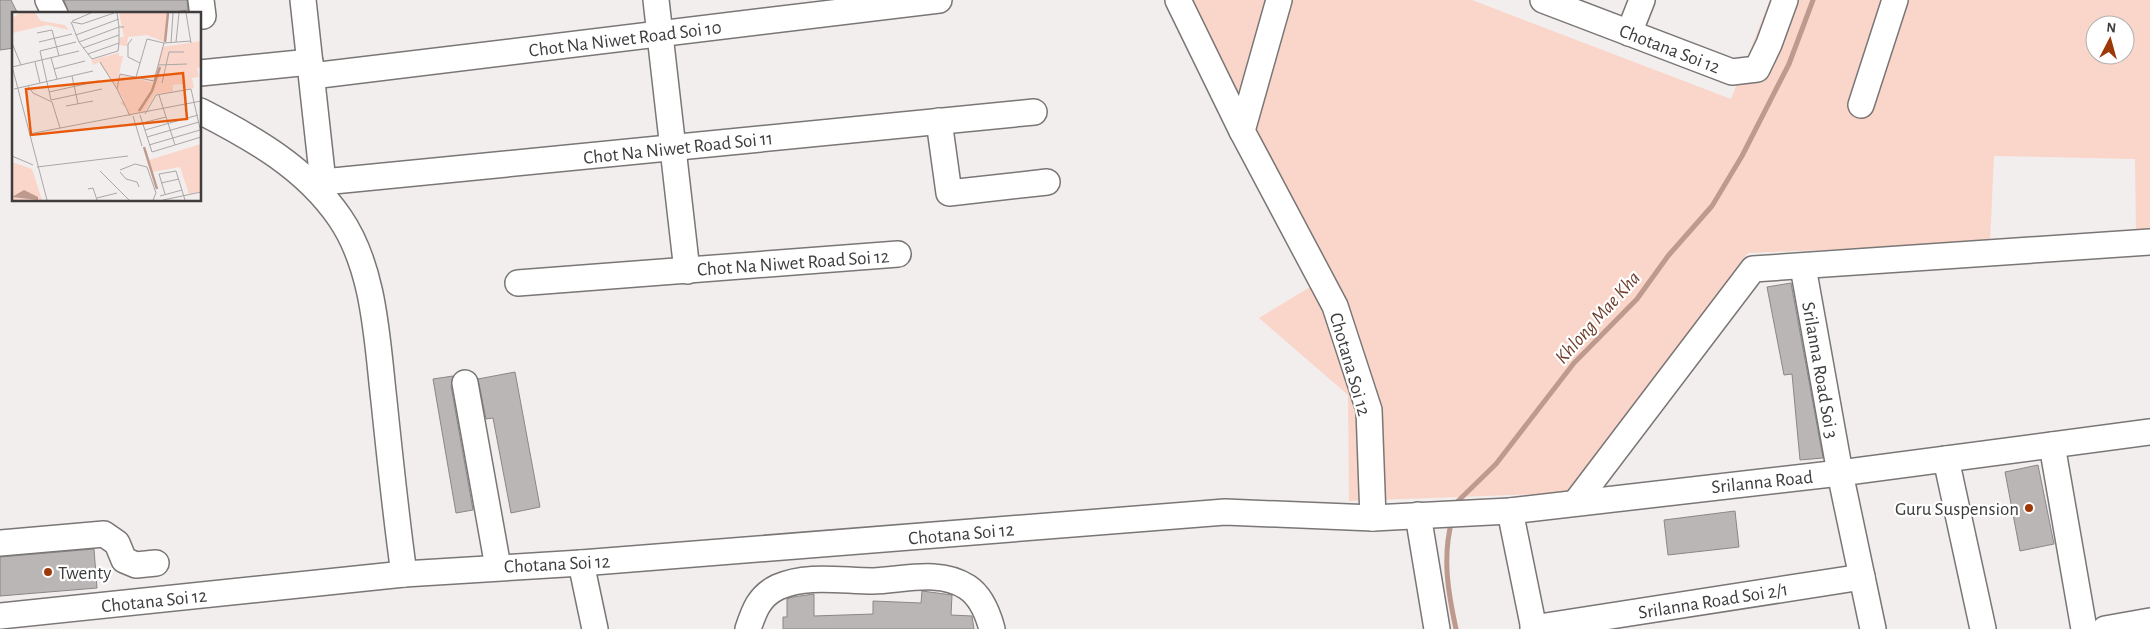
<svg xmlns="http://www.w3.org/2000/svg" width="2150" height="629" font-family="'Alegreya Sans',sans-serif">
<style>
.grass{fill:#fad5c9;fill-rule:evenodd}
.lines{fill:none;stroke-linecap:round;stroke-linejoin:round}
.stream{stroke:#bd9a8d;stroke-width:5}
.building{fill:#b9b6b5;stroke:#8a8786}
.minor-casing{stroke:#797675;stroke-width:28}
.minor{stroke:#fff;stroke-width:25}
.poi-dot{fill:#9d3809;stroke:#fff;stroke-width:2}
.labels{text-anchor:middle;stroke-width:4.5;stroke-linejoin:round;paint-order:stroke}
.street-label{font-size:19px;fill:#3e3c3c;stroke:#fff}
.poi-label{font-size:19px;fill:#3e3c3c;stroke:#fff;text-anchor:end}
.water-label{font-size:20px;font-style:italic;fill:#6d3b29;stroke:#fff}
.inset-river{fill:none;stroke:#bd9a8d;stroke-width:2.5}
.inset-road{fill:none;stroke:#aaa7a6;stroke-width:1}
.view{fill:#e8590c;fill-opacity:0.15;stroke:#e8590c;stroke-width:2.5}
.inset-edge{fill:none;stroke:#3e3c3c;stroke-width:2.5}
</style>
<rect width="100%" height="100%" fill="#f2eeed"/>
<path class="grass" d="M1169,0H1472L1731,99L1770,0H2150V234L2136,235L2135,159L1994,156L1990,243L1748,253L1569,493L1349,501L1348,395L1259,318L1315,284ZM2095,25H2125V55H2095Z"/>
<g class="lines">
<g class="stream">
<polyline points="1456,507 1457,502 1496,464 1574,363 1637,299 1668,256 1712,206 1742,156 1789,64 1813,0"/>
<path d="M1452,520C1442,557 1448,592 1456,629"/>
</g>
</g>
<g class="building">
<polygon points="0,0 11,0 18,14 14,14 14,48 0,50"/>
<polygon points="64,0 187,0 188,10 159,14 69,14"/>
<polygon points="1791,283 1823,458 1800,460 1792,374 1784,375 1767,287"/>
<polygon points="515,372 540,507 511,513 493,418 486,419 478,379"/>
<polygon points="453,376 451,386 473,510 456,513 433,379"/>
<polygon points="2038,465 2054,544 2020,551 2005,472"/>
<polygon points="1735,511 1739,547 1668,555 1664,520"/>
<polygon points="94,549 97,588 0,596 0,557"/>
<polygon points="922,591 952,595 951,615 972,616 974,629 783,629 783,617 787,617 787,599 793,597 814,594 814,616 873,614 873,601 921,603"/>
</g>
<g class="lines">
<g class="minor-casing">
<g id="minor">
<polyline points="48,0 55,14"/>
<polyline points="201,0 203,16"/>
<polyline points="303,0 323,182 1034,112"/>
<polyline points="656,0 687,271"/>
<polyline points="1178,0 1242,131"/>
<polyline points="1279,0 1242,131 1335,306 1369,410 1373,518"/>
<polyline points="1543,0 1732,72 1757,69 1769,44 1785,0"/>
<polyline points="1629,33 1642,0"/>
<polyline points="200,73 310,62"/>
<polyline points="312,76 939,0"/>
<polyline points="1861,105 1895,0"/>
<path d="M200,111C253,138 306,168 340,218C375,269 377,341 384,401C390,459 396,517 404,574"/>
<polyline points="939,121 949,193 1047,182"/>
<polyline points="1803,267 1840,473 1873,629"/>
<polyline points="518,283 898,254"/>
<polyline points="465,383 498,567"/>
<polyline points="2052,445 2084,629"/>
<polyline points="1946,459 1983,629"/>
<polyline points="1576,502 1753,269 2150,242"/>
<polyline points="1510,511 1534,629"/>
<polyline points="1418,515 1437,629"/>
<polyline points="0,543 104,534 117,543 124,560 136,565 156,563"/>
<polyline points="581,563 595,629"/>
<polyline points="0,616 404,574 581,563 1225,512 1373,518 1510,511 1840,473 2150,432"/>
<polyline points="1533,628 1862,577"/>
<path d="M748,629C754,611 759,596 778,587C807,574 842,581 873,581C903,580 940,569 967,587C981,596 988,614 992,629"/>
<polyline points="2105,629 2150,621"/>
</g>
</g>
<use href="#minor" class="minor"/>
</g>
<g class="poi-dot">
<circle cx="2029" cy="508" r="5"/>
<circle cx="48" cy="572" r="5"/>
</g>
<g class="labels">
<g class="street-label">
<text transform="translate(625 38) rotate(-7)" y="7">Chot Na Niwet Road Soi 10</text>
<text transform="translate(1670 48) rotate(21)" y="7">Chotana Soi 12</text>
<text transform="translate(678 147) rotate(-6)" y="7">Chot Na Niwet Road Soi 11</text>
<text transform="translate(793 262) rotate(-4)" y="7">Chot Na Niwet Road Soi 12</text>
<text transform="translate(1351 364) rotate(74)" y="7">Chotana Soi 12</text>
<text transform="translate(1821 370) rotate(80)" y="7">Srilanna Road Soi 3</text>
<text transform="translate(1762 481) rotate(-6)" y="7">Srilanna Road</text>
<text transform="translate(961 533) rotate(-5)" y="7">Chotana Soi 12</text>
<text transform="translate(557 563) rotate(-3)" y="7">Chotana Soi 12</text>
<text transform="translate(154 600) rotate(-6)" y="7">Chotana Soi 12</text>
<text transform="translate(1713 600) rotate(-9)" y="7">Srilanna Road Soi 2/1</text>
</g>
<g class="poi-label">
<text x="2019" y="515">Guru Suspension</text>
<text x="58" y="579" text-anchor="start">Twenty</text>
</g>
<g class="water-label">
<text transform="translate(1597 317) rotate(-48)" y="7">Khlong Mae Kha</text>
</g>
</g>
<g transform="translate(12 12)">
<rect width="189" height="189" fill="#f2eeed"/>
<path d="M107,1H155L153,30L135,23L116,25L115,34L107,33L108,25H112ZM189,29V55L185,56L187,65L180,66L182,76L171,78V72L161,73V80L143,82L132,101L116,103L115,96L108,91L112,88L87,50L82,53L79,48L107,41V44H111L107,62L141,71L150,35ZM189,132V179L177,182L168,155L141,160L137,148Z" fill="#fad5c9"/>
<path d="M8,1H23L29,9L53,13L57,18L35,13L0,21V6ZM189,133V162L174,161L170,141Z" fill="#fad5c9"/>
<path d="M0,150L20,157L30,188H0Z" fill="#fad5c9"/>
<path d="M12,178L26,185V188L0,185Z" fill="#bd9a8d"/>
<path class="inset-river" d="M153,30L156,1M127,99L140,79L148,55M132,135L145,177"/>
<path class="inset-road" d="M174,1L179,31M60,9L79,1M59,10L67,30L107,15L105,1M60,10L70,12L102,1M25,21L40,18L47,44M64,23L107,7M120,27L116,32V45L128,51M27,30L60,22M64,30L28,39L39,88L90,77M67,30L76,42L107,31V15H112M164,30L167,1M0,31L9,53M159,31L161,1M71,36L107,23M76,42L80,47L106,39L107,31M39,46L45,67M23,50L28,71M88,50L105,77M146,53L175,52M0,54L35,188M0,55L67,39M42,57L73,49M60,64L66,92M124,65L135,27L152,31M150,71L157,40H172M16,74L21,81L40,90L48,116M2,77L81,59M37,80L87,69M147,83L163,133M54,94L81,89M133,102L144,83L179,77L189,121M128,103L140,140L189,125M118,104L105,77L108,62L142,69L152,31L179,29M121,104L130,134M130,111L154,105M133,118L186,103M17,122L189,89M135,125L187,110M137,133L188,118M0,144L21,153M25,155L116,144M108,158L123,152L135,155L144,181L141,188M88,159L117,188M108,160L114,167L125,170L127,175M149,171L167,167M76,177L81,176L85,188M153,182L147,162L164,159L173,188M148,184L170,178M85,186L105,181M151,188L189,180"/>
<path class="view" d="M171,61L175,107L19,123L14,77Z"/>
<rect width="189" height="189" class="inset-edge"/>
</g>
<g transform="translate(2110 40) rotate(6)"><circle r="24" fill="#ffffff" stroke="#b2b1b1"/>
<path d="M0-4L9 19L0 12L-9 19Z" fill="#9d3809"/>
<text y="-8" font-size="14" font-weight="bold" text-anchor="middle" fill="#3e3c3c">N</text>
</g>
</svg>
